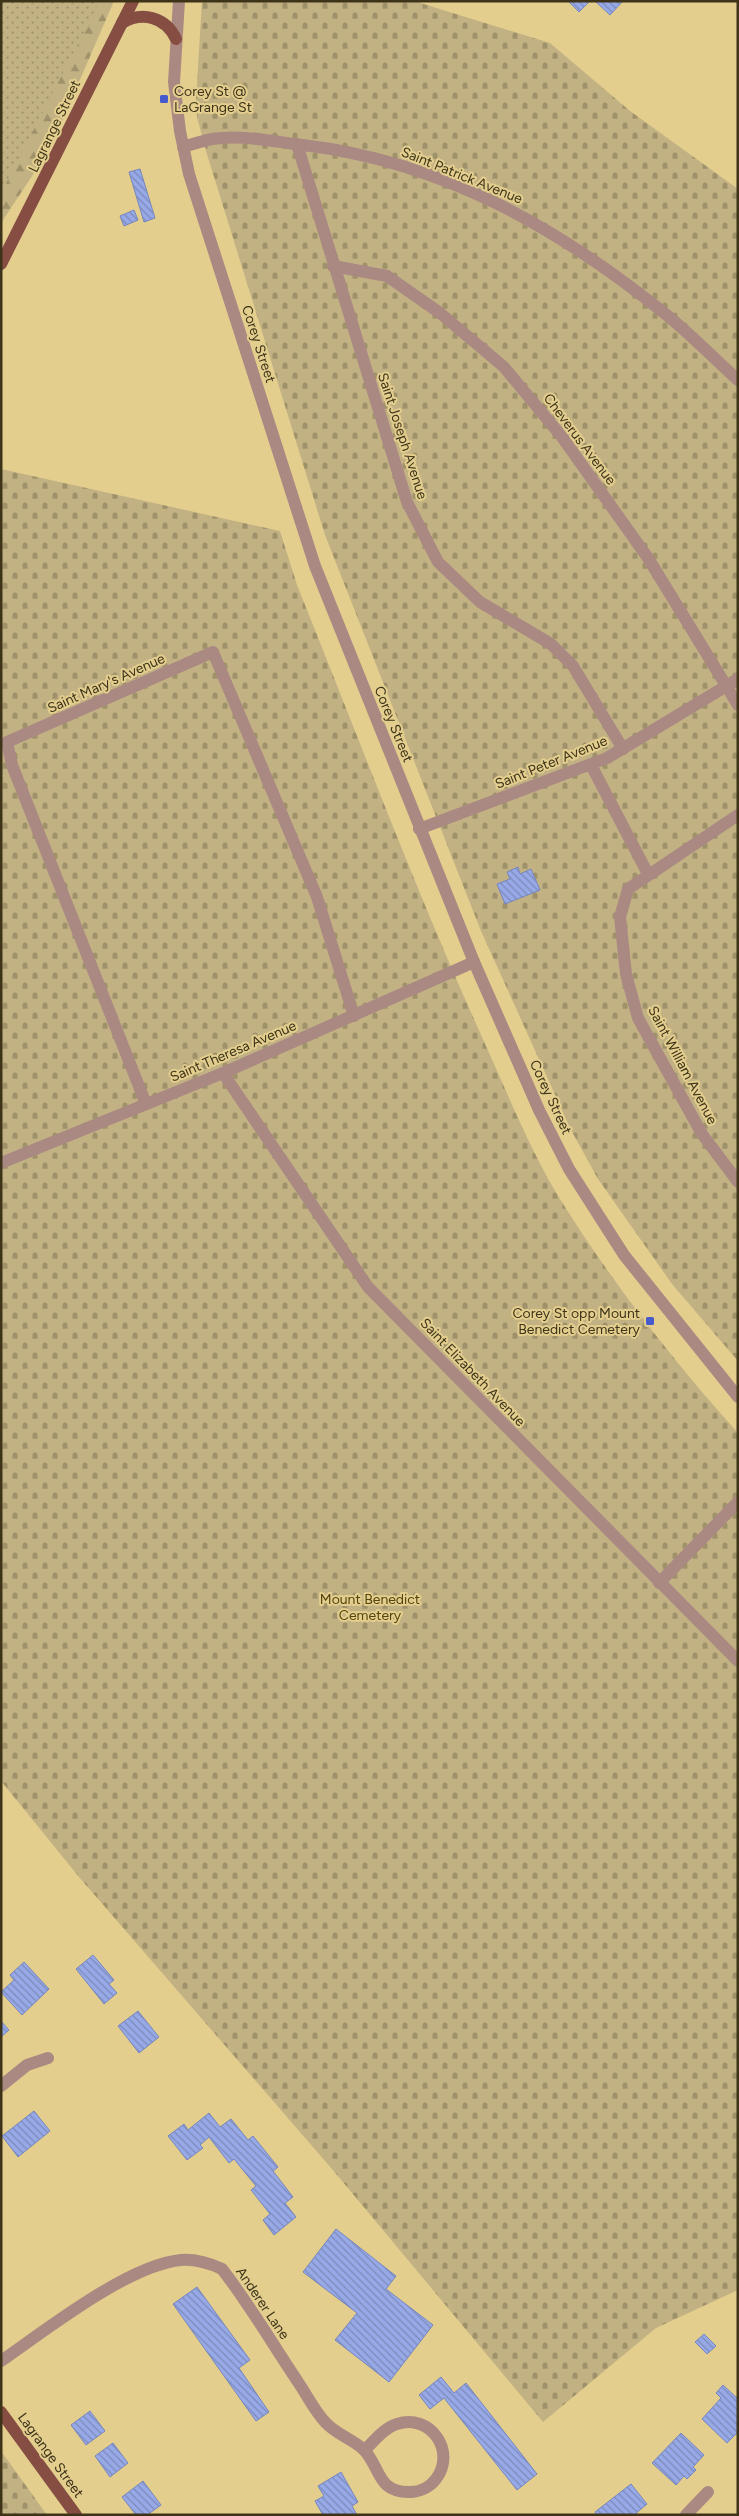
<svg xmlns="http://www.w3.org/2000/svg" width="739" height="2516" font-family="Figtree,sans-serif">
<style>
.forest{fill:url(#forest-firs)}
.cemetery{fill:url(#cemetery-stones)}
.park{fill:url(#park-dots)}
.building{fill:url(#building-back-hatch);stroke:#7686bd}
.lines{fill:none;stroke-linecap:round;stroke-linejoin:round}
.minor{stroke:#aa8982;stroke-width:12}
.major{stroke:#864e43;stroke-width:12}
.poi-dot{fill:#465ace;stroke:#e3ce8e;stroke-width:2}
.labels{text-anchor:middle;stroke-width:4;stroke-linejoin:round;paint-order:stroke}
.poi-label{font-size:14px;fill:#3c3319;stroke:#e3ce8e;text-anchor:start}
.street-label{font-size:14px;fill:#3c3319;stroke:#e3ce8e}
.park-label{font-size:14px;fill:#53430c;stroke:#e3ce8e}
</style>
<defs>
<pattern id="forest-firs" width="22" height="20" patternUnits="userSpaceOnUse" patternTransform="scale(1.25)"><rect width="22" height="20" fill="#c2b283"/><path d="M5 1l3.5 6h-7zM16 11l3.5 6h-7z" fill="#9f916a"/></pattern>
<pattern id="cemetery-stones" width="16" height="16" patternUnits="userSpaceOnUse" patternTransform="scale(1.25)"><rect width="16" height="16" fill="#c2b283"/><path d="M2 7V4a2 2 0 0 1 4 0v3zM10 15v-3a2 2 0 0 1 4 0v3z" fill="#9f916a"/></pattern>
<pattern id="park-dots" width="8" height="8" patternUnits="userSpaceOnUse" patternTransform="scale(1.25)"><rect width="8" height="8" fill="#c2b283"/><path d="M2 2h.1M6 6h.1" fill="none" stroke="#9f916a" stroke-width="1.8" stroke-linecap="round"/></pattern>
<pattern id="building-back-hatch" width="6" height="6" patternUnits="userSpaceOnUse" patternTransform="scale(1.25)"><rect width="6" height="6" fill="#97a9e7"/><path d="M-1 5l2 2M0 0l6 6M5-1l2 2" fill="none" stroke="#7c8aba"/></pattern>
</defs>
<rect width="100%" height="100%" fill="#e3ce8e"/>
<polygon class="forest" points="1,1 114,1 50,149 1,223"/>
<g class="cemetery">
<polygon points="202,1 414,1 550,43 630,111 738,189 738,1361 672,1284 598,1179 571,1130 481,931 325,535 206,151 197,117 196,100"/>
<path d="M1,469L280,531L297,585C358,736 415,889 482,1037C508,1094 531,1154 565,1207C615,1286 675,1363 738,1433V2290L656,2328L543,2422L332,2169L79,1877L1,1781Z"/>
<polygon points="1,2451 47,2515 1,2515"/>
</g>
<polygon class="park" points="1,1 100,1 1,193"/>
<g class="building">
<polygon points="568,1 590,1 579,12"/>
<polygon points="595,1 623,1 610,15"/>
<polygon points="140,169 155,218 144,222 129,172"/>
<polygon points="134,210 138,220 124,226 120,216"/>
<polygon points="518,867 520,874 531,869 540,890 505,904 497,884 510,879 507,872"/>
<polygon points="93,1955 114,1980 109,1984 117,1993 104,2004 76,1969"/>
<polygon points="24,1962 49,1989 22,2015 1,1992 14,1980 10,1975"/>
<polygon points="138,2011 159,2037 139,2053 118,2026"/>
<polygon points="1,2021 9,2030 1,2037"/>
<polygon points="34,2111 50,2131 18,2157 2,2136"/>
<polygon points="209,2113 220,2127 231,2119 248,2140 253,2136 278,2167 273,2171 293,2197 285,2203 296,2217 274,2235 263,2220 270,2214 251,2190 256,2186 234,2159 229,2163 209,2137 200,2145 203,2148 187,2160 168,2136 184,2124 188,2130"/>
<polygon points="336,2229 396,2276 386,2289 433,2325 389,2382 335,2340 357,2313 303,2272"/>
<polygon points="197,2287 250,2360 239,2368 269,2412 256,2421 173,2304"/>
<polygon points="704,2334 716,2346 707,2354 695,2342"/>
<polygon points="441,2377 454,2393 466,2383 537,2474 517,2490 444,2398 430,2409 419,2395"/>
<polygon points="723,2385 738,2399 738,2432 727,2443 702,2419 721,2398 716,2393"/>
<polygon points="90,2411 105,2431 86,2445 71,2425"/>
<polygon points="681,2433 704,2455 693,2467 696,2470 687,2479 684,2476 676,2485 652,2463"/>
<polygon points="113,2443 128,2463 110,2477 95,2456"/>
<polygon points="341,2472 358,2502 352,2506 357,2515 323,2515 315,2501 324,2496 318,2486"/>
<polygon points="143,2481 161,2505 147,2515 136,2515 122,2497"/>
<polygon points="631,2484 647,2504 634,2515 597,2515 595,2512"/>
</g>
<g class="lines">
<g class="minor">
<polyline points="179,1 174,82 180,131 189,174 315,566 474,962 539,1110 569,1169 624,1255 738,1397"/>
<polyline points="297,144 407,502 438,562 480,602 551,644 573,666 623,749"/>
<path d="M183,147C193,144 202,141 212,139C241,134 274,142 303,145C444,162 559,228 668,316C692,336 714,358 738,380"/>
<polyline points="333,266 387,276 440,313 504,367 562,437 648,558 738,705"/>
<polyline points="591,765 648,874"/>
<polyline points="738,815 628,889 620,917 626,974 638,1018 702,1134 738,1182"/>
<polyline points="419,829 607,758 738,679"/>
<polyline points="223,1073 368,1287 738,1661"/>
<polyline points="146,1104 12,765 7,742 213,652 317,897 354,1016"/>
<polyline points="1,1163 223,1073 474,962"/>
<polyline points="659,1583 738,1502"/>
<polyline points="1,2086 27,2065 48,2058"/>
<path d="M1,2361C46,2330 128,2265 181,2260C196,2259 209,2263 222,2269C250,2305 273,2345 298,2382C307,2395 315,2412 326,2423C336,2434 352,2439 363,2449C381,2466 376,2493 410,2492C420,2492 430,2487 436,2479C457,2451 430,2413 397,2424C384,2428 374,2441 365,2450"/>
<polyline points="686,2515 708,2492"/>
</g>
<g class="major">
<path d="M122,23C142,11 166,17 176,39"/>
<polyline points="1,264 133,1"/>
<polyline points="1,2412 76,2515"/>
</g>
</g>
<g class="poi-dot">
<rect x="159" y="94" width="10" height="10" rx="2.5"/>
<rect x="645" y="1316" width="10" height="10" rx="2.5"/>
</g>
<g class="labels">
<g class="poi-label">
<text x="174" y="96">Corey St @<tspan x="174" dy="16">LaGrange St</tspan></text>
<text x="640" y="1318" text-anchor="end">Corey St opp Mount<tspan x="640" dy="16">Benedict Cemetery</tspan></text>
</g>
<g class="street-label">
<text transform="translate(54 126) rotate(-64)" y="5">Lagrange Street</text>
<text transform="translate(462 175) rotate(22)" y="5">Saint Patrick Avenue</text>
<text transform="translate(259 344) rotate(72)" y="5">Corey Street</text>
<text transform="translate(403 436) rotate(72)" y="5">Saint Joseph Avenue</text>
<text transform="translate(580 439) rotate(53)" y="5">Cheverus Avenue</text>
<text transform="translate(106 683) rotate(-24)" y="5">Saint Mary's Avenue</text>
<text transform="translate(394 724) rotate(68)" y="5">Corey Street</text>
<text transform="translate(551 762) rotate(-22)" y="5">Saint Peter Avenue</text>
<text transform="translate(233 1051) rotate(-23)" y="5">Saint Theresa Avenue</text>
<text transform="translate(683 1065) rotate(62)" y="5">Saint William Avenue</text>
<text transform="translate(551 1097) rotate(65)" y="5">Corey Street</text>
<text transform="translate(473 1372) rotate(46)" y="5">Saint Elizabeth Avenue</text>
<text transform="translate(263 2303) rotate(56)" y="5">Anderer Lane</text>
<text transform="translate(51 2455) rotate(54)" y="5">Lagrange Street</text>
</g>
<g class="park-label">
<text x="370" y="1604">Mount Benedict<tspan x="370" dy="16">Cemetery</tspan></text>
</g>
</g>
<rect width="739" height="2516" fill="none" stroke="#3c3319" stroke-width="5"/>
</svg>
